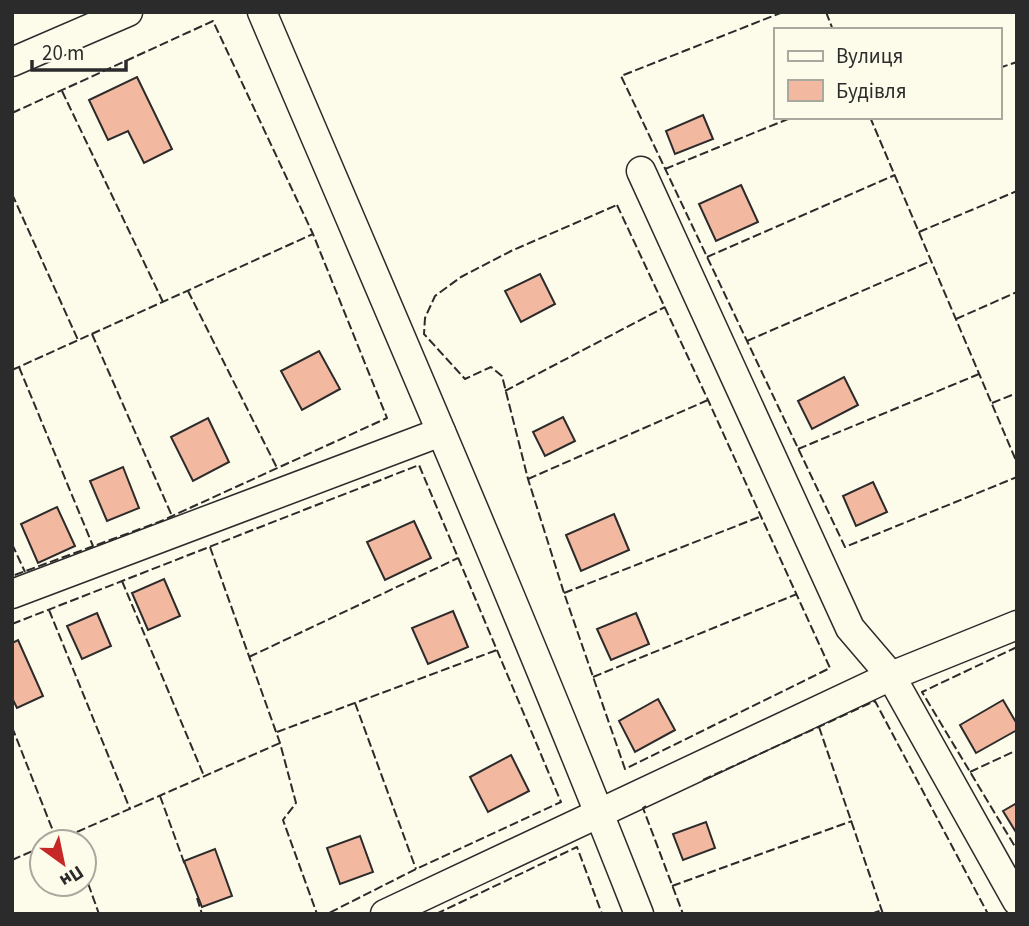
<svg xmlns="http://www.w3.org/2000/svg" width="1029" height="926" font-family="'Source Sans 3',sans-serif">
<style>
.building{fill:#f2b8a0;stroke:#2b2b2b;stroke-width:2}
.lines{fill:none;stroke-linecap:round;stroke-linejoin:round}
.minor-casing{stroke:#2b2b2b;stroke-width:31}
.minor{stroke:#fdfbea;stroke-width:28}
.fence{stroke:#2b2b2b;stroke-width:2;stroke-dasharray:9 3.5;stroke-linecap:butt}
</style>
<rect width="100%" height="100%" fill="#fdfbea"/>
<g class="building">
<polygon points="137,77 172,149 144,163 128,131 108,140 89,100"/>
<polygon points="703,115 713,139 675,154 666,131"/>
<polygon points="741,185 758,222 716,241 699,204"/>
<polygon points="540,274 555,304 521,322 505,291"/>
<polygon points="319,351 340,389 302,410 281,371"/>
<polygon points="844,377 858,405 812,429 798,401"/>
<polygon points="563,417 575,441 545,456 533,432"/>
<polygon points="208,418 229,462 193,481 171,437"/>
<polygon points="123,467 139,508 107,521 90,481"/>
<polygon points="873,482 887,512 856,526 843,496"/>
<polygon points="57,507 75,546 38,563 21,524"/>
<polygon points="614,514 629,550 581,571 566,535"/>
<polygon points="414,521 431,558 385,580 367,542"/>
<polygon points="164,579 180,616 148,630 132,593"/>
<polygon points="453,611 468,647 428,664 412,628"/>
<polygon points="97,613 111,646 82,659 67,626"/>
<polygon points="636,613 649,644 611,660 597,629"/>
<polygon points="18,640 43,696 17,708 12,698 12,643"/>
<polygon points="658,699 675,730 635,752 619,721"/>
<polygon points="1003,700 1017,724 1017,730 976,753 960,725"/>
<polygon points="511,755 529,791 488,812 470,777"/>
<polygon points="1017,803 1017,834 1003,811"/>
<polygon points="706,822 715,848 683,860 673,834"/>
<polygon points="360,836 373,872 340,884 327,848"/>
<polygon points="215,849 232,896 202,907 184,861"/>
</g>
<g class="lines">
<g class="minor-casing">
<g id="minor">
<path d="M262,12C390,312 520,611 639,914"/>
<polyline points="12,62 128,12"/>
<polyline points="641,171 850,628 891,676 1017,901"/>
<polyline points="12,594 441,432"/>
<polyline points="385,914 891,676 1017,625"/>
</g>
</g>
<use href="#minor" class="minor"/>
<g class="fence">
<polyline points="783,12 621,76 845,547 1017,477"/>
<polyline points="826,12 833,30"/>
<polyline points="999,68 1017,62"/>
<polyline points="62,91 163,302"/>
<polyline points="12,113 213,21 313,234 387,418 159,522 12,576"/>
<polyline points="870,117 1017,463"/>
<polyline points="665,169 793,117"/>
<polyline points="12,194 78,340"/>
<polygon points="617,205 708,400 830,668 625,769 564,593 528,479 502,376 491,367 465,379 424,334 425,318 435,296 461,277 511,251"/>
<polyline points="919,232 1017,191"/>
<polyline points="707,257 895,175"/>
<polyline points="188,291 277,468"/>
<polyline points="956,319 1017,292"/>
<polyline points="92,334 172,516"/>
<polyline points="747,341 931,261"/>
<polyline points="19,367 93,546"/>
<polyline points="12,370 313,234"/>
<polyline points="505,391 665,307"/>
<polyline points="992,403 1017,393"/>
<polyline points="798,449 979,374"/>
<polyline points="528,479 708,400"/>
<polyline points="12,544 25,572"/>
<polyline points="210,547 280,743 296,803 283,820 317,914"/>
<polyline points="122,581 204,776"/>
<polyline points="564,593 762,516"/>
<polyline points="49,610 130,809"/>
<polyline points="12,624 419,465 561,802 416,869 327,914"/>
<polyline points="1017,647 922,692 1017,850"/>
<polyline points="249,657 458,558"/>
<polyline points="593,677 797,594"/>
<polyline points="355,703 416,869"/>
<polyline points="12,727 57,841"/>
<polyline points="819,727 883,914"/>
<polyline points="277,732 497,650"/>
<polyline points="970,772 1017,750"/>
<polyline points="703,780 875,701 988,914"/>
<polyline points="160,796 185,865"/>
<polyline points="646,806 643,808 683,914"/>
<polyline points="54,842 280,743"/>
<polyline points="12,860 42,847"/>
<polyline points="84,872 99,914"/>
<polyline points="672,886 852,821"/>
<polyline points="197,898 202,914"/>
<polyline points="436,914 577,847 602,914"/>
<polyline points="871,914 882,910"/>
</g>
</g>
<rect width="1029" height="926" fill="none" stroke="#2b2b2b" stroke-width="28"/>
<rect x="774" y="28" width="228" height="91" fill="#fdfbea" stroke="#a9a89e" stroke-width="2"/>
<rect x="788" y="51" width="35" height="10" fill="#fdfbea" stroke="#a9a89e" stroke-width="2"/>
<text x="836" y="63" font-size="21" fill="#2b2b2b">Вулиця</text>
<rect x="788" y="80" width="35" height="21" fill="#f2b8a0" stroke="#a9a89e" stroke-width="2"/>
<text x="836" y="98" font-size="21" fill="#2b2b2b">Будівля</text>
<g transform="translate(63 863) rotate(147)"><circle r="33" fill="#fdfbea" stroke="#a9a89e" stroke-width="2"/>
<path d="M0-5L12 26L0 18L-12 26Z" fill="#c62828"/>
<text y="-10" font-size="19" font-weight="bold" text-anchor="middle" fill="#2b2b2b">Пн</text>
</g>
<path d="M32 60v10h94v-10" fill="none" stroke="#2b2b2b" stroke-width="3.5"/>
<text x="42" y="60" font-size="21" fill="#2b2b2b" stroke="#fdfbea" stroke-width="5" paint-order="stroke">20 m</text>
</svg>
